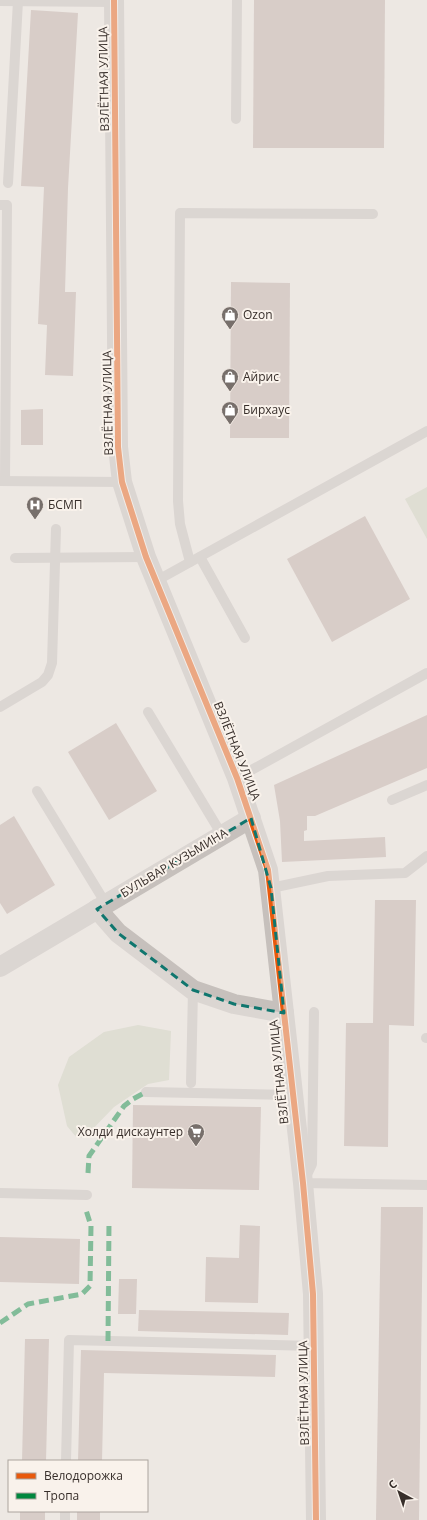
<svg xmlns="http://www.w3.org/2000/svg" width="427" height="1520" font-family="'Open Sans',sans-serif">
<style>
.green{fill:#ced2be}
.building{fill:#bfada6}
.lines{fill:none;stroke-linecap:round;stroke-linejoin:round}
.service{stroke:#c6c0bc;stroke-width:10}
.minor{stroke:#c6c0bc;stroke-width:20}
.quiet{stroke:#00873e;stroke-width:5;stroke-dasharray:10 5;stroke-linecap:butt}
.cycleway-casing{stroke:#f9f2eb;stroke-width:8}
.cycleway{stroke:#e8590c;stroke-width:6}
.marked{fill:none;stroke:#0f766e;stroke-width:3;stroke-dasharray:8 5;stroke-linejoin:round}
.labels{text-anchor:middle;stroke-width:4;stroke-linejoin:round;paint-order:stroke}
.street-label{font-size:12px;fill:#372e2a;stroke:#f9f2eb}
.poi-label{font-size:12px;fill:#372e2a;stroke:#f9f2eb;text-anchor:start}
</style>
<rect width="100%" height="100%" fill="#ede8e3"/>
<g class="green">
<polygon points="427,487 427,539 405,499"/>
<polygon points="138,1025 171,1031 169,1080 148,1084 114,1107 85,1137 77,1138 67,1126 58,1085 69,1057 104,1032"/>
</g>
<g class="building">
<polygon points="254,0 385,0 384,148 253,148"/>
<polygon points="31,10 78,13 68,188 65,292 76,292 73,376 45,375 47,325 38,324 44,187 21,186"/>
<polygon points="231,282 290,283 289,438 230,438"/>
<polygon points="43,409 43,445 21,445 21,410"/>
<polygon points="365,516 410,599 332,642 287,559"/>
<polygon points="427,715 427,768 315,816 307,816 307,830 304,831 304,841 385,837 386,857 282,862 280,821 274,785"/>
<polygon points="116,723 157,791 109,820 68,752"/>
<polygon points="14,816 55,885 7,914 0,903 0,825"/>
<polygon points="375,900 416,900 414,1026 389,1025 388,1147 344,1146 346,1023 373,1023"/>
<polygon points="133,1105 261,1107 259,1190 132,1188"/>
<polygon points="381,1207 423,1207 419,1520 376,1520"/>
<polygon points="240,1225 260,1226 258,1303 205,1302 206,1257 239,1258"/>
<polygon points="0,1237 80,1239 79,1284 0,1282"/>
<polygon points="119,1279 137,1279 136,1314 118,1314"/>
<polygon points="139,1310 289,1313 288,1335 138,1331"/>
<polygon points="25,1339 49,1339 46,1461 22,1461"/>
<polygon points="81,1350 276,1355 275,1377 104,1373 102,1461 78,1461"/>
<rect x="20" y="1511" width="25" height="9"/>
<rect x="77" y="1511" width="23" height="9"/>
</g>
<g class="lines">
<g class="service">
<polyline points="0,1 114,2"/>
<polyline points="236,119 237,0"/>
<polyline points="8,183 18,1"/>
<polyline points="0,205 7,205 5,481"/>
<polyline points="0,481 122,482"/>
<polyline points="200,557 245,638"/>
<polyline points="15,558 146,557"/>
<polyline points="190,562 180,524 178,501 180,213 373,214"/>
<polyline points="156,581 427,431"/>
<polyline points="0,707 42,682 48,675 52,663 56,529"/>
<polyline points="148,712 222,835"/>
<polyline points="237,778 427,673"/>
<polyline points="37,791 106,904"/>
<polyline points="392,800 427,785"/>
<polyline points="271,888 328,876 405,873 427,856"/>
<polyline points="314,1012 312,1164 303,1183 427,1185"/>
<polyline points="426,1038 427,1038"/>
<polyline points="191,1083 193,990"/>
<polyline points="146,1092 293,1095"/>
<polyline points="0,1193 87,1195"/>
<polyline points="66,1461 69,1340 314,1346"/>
<polyline points="65,1520 65,1511"/>
</g>
<g class="minor">
<polyline points="114,0 118,447 122,482 146,557 237,778 268,870 303,1183 313,1294 316,1520"/>
<polyline points="97,909 118,933 193,990 234,1004 284,1013"/>
<polyline points="0,967 251,818"/>
</g>
<g class="quiet">
<polyline points="88,1173 89,1156 124,1106 133,1099 146,1092"/>
<polyline points="0,1323 28,1304 82,1294 90,1286 91,1226 86,1210"/>
<polyline points="108,1341 109,1221"/>
</g>
<g class="cycleway-casing">
<polyline id="cycleway" points="114,0 118,447 122,482 146,557 237,778 268,870 303,1183 313,1294 316,1520"/>
</g>
<use href="#cycleway" class="cycleway"/>
</g>
<path d="M0 0H427V1520H0ZM251,818L271,888L284,1013L234,1004L193,990L118,933L97,909Z" fill="#ede8e3" fill-opacity=".55" fill-rule="evenodd"/>
<path class="marked" d="M251,818L271,888L284,1013L234,1004L193,990L118,933L97,909Z"/>
<defs>
<g id="shop-pin" transform="scale(0.9)"><path d="M0 17L-7.5 6A9.5 9.5 0 1 1 7.5 6Z" fill="#776f6b" stroke="#f9f2eb"/><path d="M-5-2.5h2.3a2.7 3.5 0 0 1 5.4 0H5L5.5 6h-11ZM-1.5-2.5h3a1.5 2.3 0 0 0-3 0Z" fill="#fff"/></g>
<g id="hospital-pin" transform="scale(0.9)"><path d="M0 17L-7.5 6A9.5 9.5 0 1 1 7.5 6Z" fill="#776f6b" stroke="#f9f2eb"/><path d="M-5-5h3v3.5h4V-5h3V5h-3V1.5h-4V5h-3Z" fill="#fff"/></g>
<g id="supermarket-pin" transform="scale(0.9)"><path d="M0 17L-7.5 6A9.5 9.5 0 1 1 7.5 6Z" fill="#776f6b" stroke="#f9f2eb"/><path d="M-6-5.5h2.5l.6 2H6L4.5 2H-2.5L-4.4-4H-6ZM-1.5 3.2a1.3 1.3 0 1 0 .1 0ZM3 3.2a1.3 1.3 0 1 0 .1 0Z" fill="#fff"/></g>
</defs>
<g fill-rule="evenodd">
<use href="#shop-pin" x="230" y="315"/>
<use href="#shop-pin" x="230" y="377"/>
<use href="#shop-pin" x="230" y="410"/>
<use href="#hospital-pin" x="35" y="505"/>
<use href="#supermarket-pin" x="196" y="1132"/>
</g>
<g class="labels">
<g class="street-label">
<text transform="translate(104 79) rotate(-91)" y="4">ВЗЛЁТНАЯ УЛИЦА</text>
<text transform="translate(108 403) rotate(-91)" y="4">ВЗЛЁТНАЯ УЛИЦА</text>
<text transform="translate(237 751) rotate(68)" y="4">ВЗЛЁТНАЯ УЛИЦА</text>
<text transform="translate(174 863) rotate(-31)" y="4">БУЛЬВАР КУЗЬМИНА</text>
<text transform="translate(279 1072) rotate(-96)" y="4">ВЗЛЁТНАЯ УЛИЦА</text>
<text transform="translate(304 1393) rotate(-91)" y="4">ВЗЛЁТНАЯ УЛИЦА</text>
</g>
<g class="poi-label">
<text x="243" y="319">Ozon</text>
<text x="243" y="381">Айрис</text>
<text x="243" y="414">Бирхаус</text>
<text x="48" y="509">БСМП</text>
<text x="183" y="1136" text-anchor="end">Холди дискаунтер</text>
</g>
</g>
<rect x="8" y="1460" width="140" height="52" fill="#f9f2eb" stroke="#aba49e"/>
<rect x="16" y="1473" width="20" height="6" fill="#e8590c" stroke="#aba49e"/>
<text x="44" y="1480" font-size="12" fill="#372e2a">Велодорожка</text>
<rect x="16" y="1493" width="20" height="6" fill="#00873e" stroke="#aba49e"/>
<text x="44" y="1500" font-size="12" fill="#372e2a">Тропа</text>
<g transform="translate(399 1492) rotate(320)" stroke="#f9f2eb" stroke-width="3" paint-order="stroke">
<path d="M0-3L7 15L0 10L-7 15Z" fill="#372e2a"/>
<text y="-6" font-size="11" font-weight="bold" text-anchor="middle" fill="#372e2a">С</text>
</g>
</svg>
